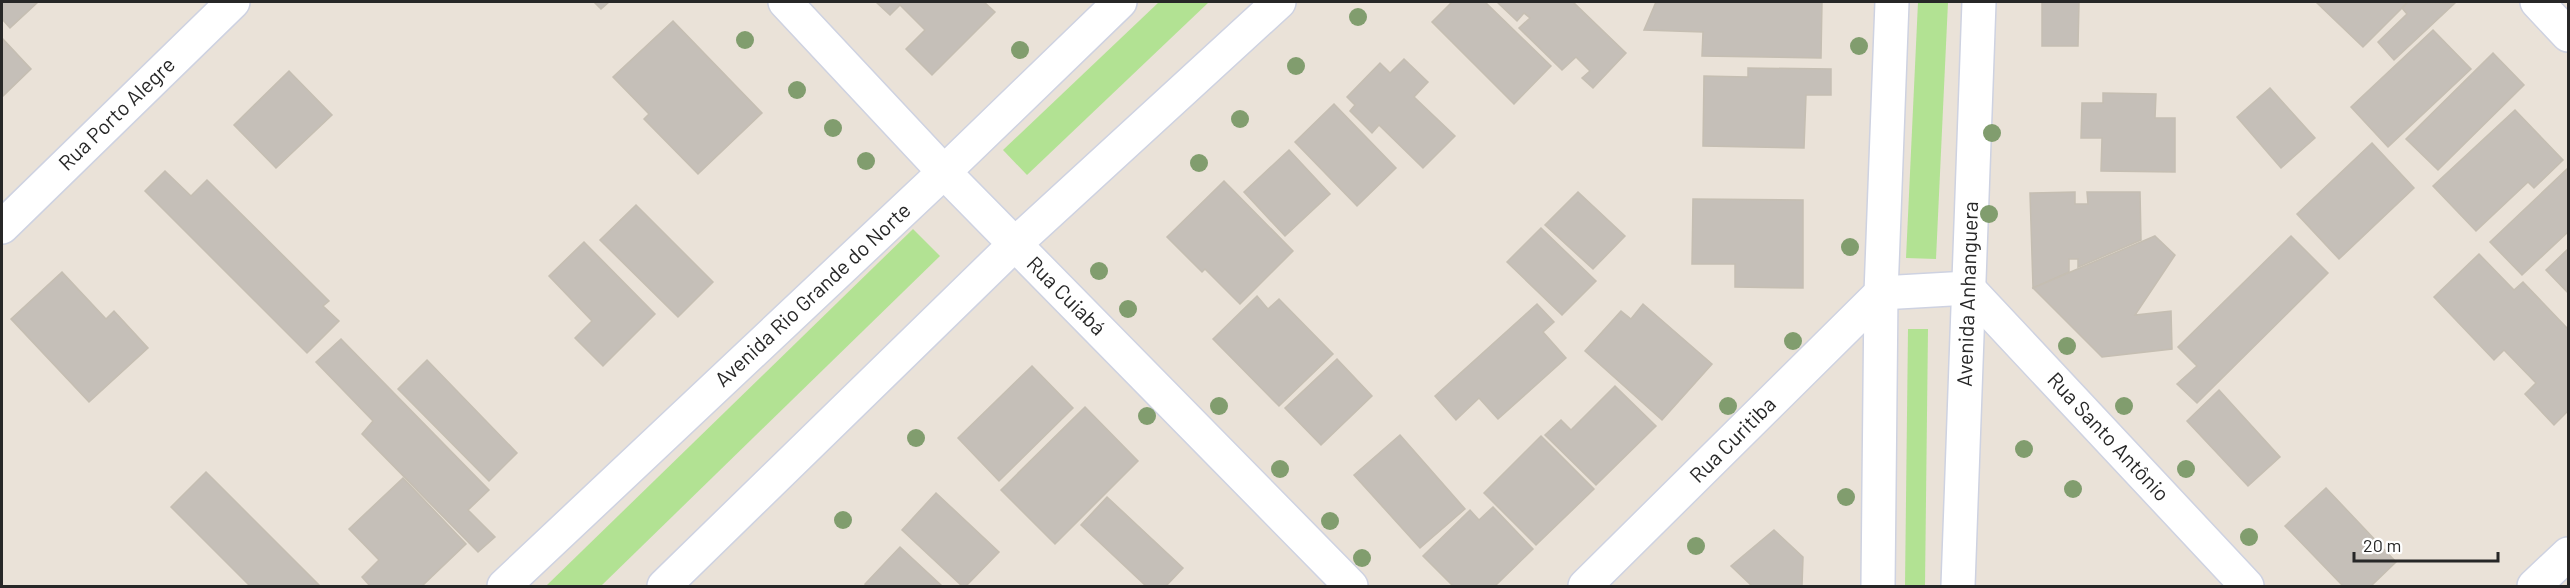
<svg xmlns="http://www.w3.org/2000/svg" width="2570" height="588" font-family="Barlow,sans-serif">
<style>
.green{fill:#b2e293}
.building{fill:#c5bfb8;stroke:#c5beb2;stroke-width:1.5}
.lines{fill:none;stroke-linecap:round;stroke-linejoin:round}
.street-casing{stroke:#ced2e1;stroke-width:36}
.secondary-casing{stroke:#ced2e1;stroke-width:36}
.street{stroke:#fff;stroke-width:33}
.secondary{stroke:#fff;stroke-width:33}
.tree{fill:#819d6e}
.labels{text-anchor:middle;stroke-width:4.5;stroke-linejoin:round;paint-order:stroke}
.street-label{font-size:21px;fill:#272727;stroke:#fff}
</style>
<rect width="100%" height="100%" fill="#eae2d8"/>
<g class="green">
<polygon points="1159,2 1209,2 1027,175 1003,150"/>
<polygon points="1918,2 1948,2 1936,259 1906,258"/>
<polygon points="913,229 940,256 601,586 546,586"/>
<polygon points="1908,329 1928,329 1925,586 1905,586"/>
</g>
<g class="building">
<polygon points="2,2 38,2 10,28 2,19"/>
<polygon points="594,2 609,2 601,9"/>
<polygon points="876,2 984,2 995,12 932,75 906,49 925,30 900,5 890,15"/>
<polygon points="1452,2 1485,2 1551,66 1514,104 1432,22"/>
<polygon points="1497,2 1573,2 1626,53 1593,88 1582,78 1590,71 1576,57 1562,70 1519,28 1530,18 1524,13 1517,21"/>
<polygon points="1656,2 1822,2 1821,58 1702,56 1703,32 1644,30"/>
<polygon points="2042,2 2079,2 2078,46 2042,46"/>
<polygon points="2316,2 2408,2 2363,47"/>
<polygon points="2408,2 2455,3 2394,60 2378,42 2407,14 2402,8"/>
<polygon points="673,21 762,113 698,174 644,119 649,114 613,77"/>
<polygon points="2433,30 2471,69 2388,147 2351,107"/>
<polygon points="2,38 31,69 2,97"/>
<polygon points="2493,53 2524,85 2438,170 2406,139"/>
<polygon points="1404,59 1428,82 1414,97 1455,136 1423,168 1379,125 1372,133 1350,111 1355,105 1347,97 1380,63 1390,73"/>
<polygon points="1748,68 1831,69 1831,95 1806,95 1804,148 1703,146 1704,76 1748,77"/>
<polygon points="289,71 332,115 276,168 234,125"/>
<polygon points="2270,88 2315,138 2281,168 2237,117"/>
<polygon points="2103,93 2156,94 2155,118 2175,118 2175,172 2101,171 2102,138 2081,138 2082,103 2103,103"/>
<polygon points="1334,104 1396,168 1357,206 1295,142"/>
<polygon points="2515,110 2563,160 2534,188 2528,182 2476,231 2433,186"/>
<polygon points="2372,143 2414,188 2339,259 2297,214"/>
<polygon points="1289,150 1330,194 1285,236 1244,192"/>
<polygon points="2568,168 2568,232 2522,275 2490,242"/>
<polygon points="165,171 191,196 207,180 329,301 323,306 339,321 307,353 145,191"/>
<polygon points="1224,181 1293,251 1240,304 1205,269 1202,272 1167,237"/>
<polygon points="1578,192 1625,236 1593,269 1545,225"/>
<polygon points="2075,192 2075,204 2088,204 2087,192 2140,192 2141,240 2078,267 2078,259 2069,259 2069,272 2033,288 2030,193"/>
<polygon points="1693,199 1803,200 1803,288 1735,287 1735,264 1692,264"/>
<polygon points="636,205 713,282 678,317 600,240"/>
<polygon points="1541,228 1596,281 1562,315 1507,262"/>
<polygon points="2155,236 2175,255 2135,315 2171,311 2172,349 2102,357 2033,288"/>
<polygon points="2291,236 2328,273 2197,403 2177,384 2197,366 2178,347"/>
<polygon points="584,242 655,314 603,366 575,338 592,321 549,276"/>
<polygon points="2568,249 2568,293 2546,270"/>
<polygon points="2479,254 2514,290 2523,282 2568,329 2568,411 2554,425 2525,394 2536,383 2504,350 2494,360 2434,297"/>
<polygon points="62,272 106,319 114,311 148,348 89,402 11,319"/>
<polygon points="1257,296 1268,309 1279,299 1333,354 1279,406 1213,339"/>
<polygon points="1537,304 1554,322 1543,332 1566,358 1498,419 1479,398 1456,420 1435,396"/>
<polygon points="1643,304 1712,364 1662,420 1585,351 1621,311 1631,319"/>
<polygon points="341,339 489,490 468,510 495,537 478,552 362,434 373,421 316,362"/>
<polygon points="1337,359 1372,396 1321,445 1285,408"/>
<polygon points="427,360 517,453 489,481 398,389"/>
<polygon points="1032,366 1073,408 999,481 958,438"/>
<polygon points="1615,386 1656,426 1596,485 1545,435 1561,420 1571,430"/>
<polygon points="2219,390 2280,457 2248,486 2187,421"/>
<polygon points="1085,407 1138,461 1055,544 1001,490"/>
<polygon points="1400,435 1465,509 1420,548 1354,475"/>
<polygon points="1541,436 1594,489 1536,545 1484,493"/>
<polygon points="206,472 320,586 250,586 171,507"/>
<polygon points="403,478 466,544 422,586 370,586 362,577 379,560 349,529"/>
<polygon points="2326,488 2396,562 2371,586 2343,586 2285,526"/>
<polygon points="936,493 999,552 966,586 962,586 902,530"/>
<polygon points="1107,497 1183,568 1166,586 1146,586 1081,525"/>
<polygon points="1493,507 1533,549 1495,586 1453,586 1423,556 1470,510 1479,520"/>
<polygon points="1774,530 1803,557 1802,586 1752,586 1731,566"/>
<polygon points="900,547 942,586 868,586 865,584"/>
</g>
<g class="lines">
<g class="street-casing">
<g id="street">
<polyline points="785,2 944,172 1351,586"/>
<polyline points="2,227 233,2"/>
<polyline points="1585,586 1881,293 1968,288 2247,586"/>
<polyline points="2534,586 2568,554"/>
</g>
</g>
<g class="secondary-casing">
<g id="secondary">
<polyline points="2537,2 2568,35"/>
<polyline points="504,586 944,172 1120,2"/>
<polyline points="664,586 1015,244 1279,2"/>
<polyline points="1878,586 1881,293 1892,2"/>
<polyline points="1958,586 1979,2"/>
</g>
</g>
<use href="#street" class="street"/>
<use href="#secondary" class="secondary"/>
</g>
<g class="tree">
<circle cx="1358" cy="17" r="9"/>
<circle cx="745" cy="40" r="9"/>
<circle cx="1859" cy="46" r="9"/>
<circle cx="1020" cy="50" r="9"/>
<circle cx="1296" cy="66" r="9"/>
<circle cx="797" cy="90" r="9"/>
<circle cx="1240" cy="119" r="9"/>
<circle cx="833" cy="128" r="9"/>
<circle cx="1992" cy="133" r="9"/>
<circle cx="866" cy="161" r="9"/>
<circle cx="1199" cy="163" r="9"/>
<circle cx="1989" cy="214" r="9"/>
<circle cx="1850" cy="247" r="9"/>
<circle cx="1099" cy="271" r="9"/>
<circle cx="1128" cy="309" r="9"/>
<circle cx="1793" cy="341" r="9"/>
<circle cx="2067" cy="346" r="9"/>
<circle cx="1219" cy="406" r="9"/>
<circle cx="1728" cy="406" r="9"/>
<circle cx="2124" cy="406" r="9"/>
<circle cx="1147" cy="416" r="9"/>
<circle cx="916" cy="438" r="9"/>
<circle cx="2024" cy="449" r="9"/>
<circle cx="1280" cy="469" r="9"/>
<circle cx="2186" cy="469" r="9"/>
<circle cx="2073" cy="489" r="9"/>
<circle cx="1846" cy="497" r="9"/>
<circle cx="843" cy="520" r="9"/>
<circle cx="1330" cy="521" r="9"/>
<circle cx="2249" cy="537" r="9"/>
<circle cx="1696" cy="546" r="9"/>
<circle cx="1362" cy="558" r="9"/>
</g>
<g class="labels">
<g class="street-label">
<text transform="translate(117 114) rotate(-44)" y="7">Rua Porto Alegre</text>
<text transform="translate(1968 294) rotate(-88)" y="7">Avenida Anhanguera</text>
<text transform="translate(813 295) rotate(-43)" y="7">Avenida Rio Grande do Norte</text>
<text transform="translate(1066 296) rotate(45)" y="7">Rua Cuiabá</text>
<text transform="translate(2108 437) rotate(47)" y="7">Rua Santo Antônio</text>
<text transform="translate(1733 440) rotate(-45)" y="7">Rua Curitiba</text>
</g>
</g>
<rect width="2570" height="588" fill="none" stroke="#272727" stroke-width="6"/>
<path d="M2354 552v9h144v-9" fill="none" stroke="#272727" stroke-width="3"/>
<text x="2363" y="552" font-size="18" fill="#272727" stroke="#ffffff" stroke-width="4.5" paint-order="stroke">20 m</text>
</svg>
